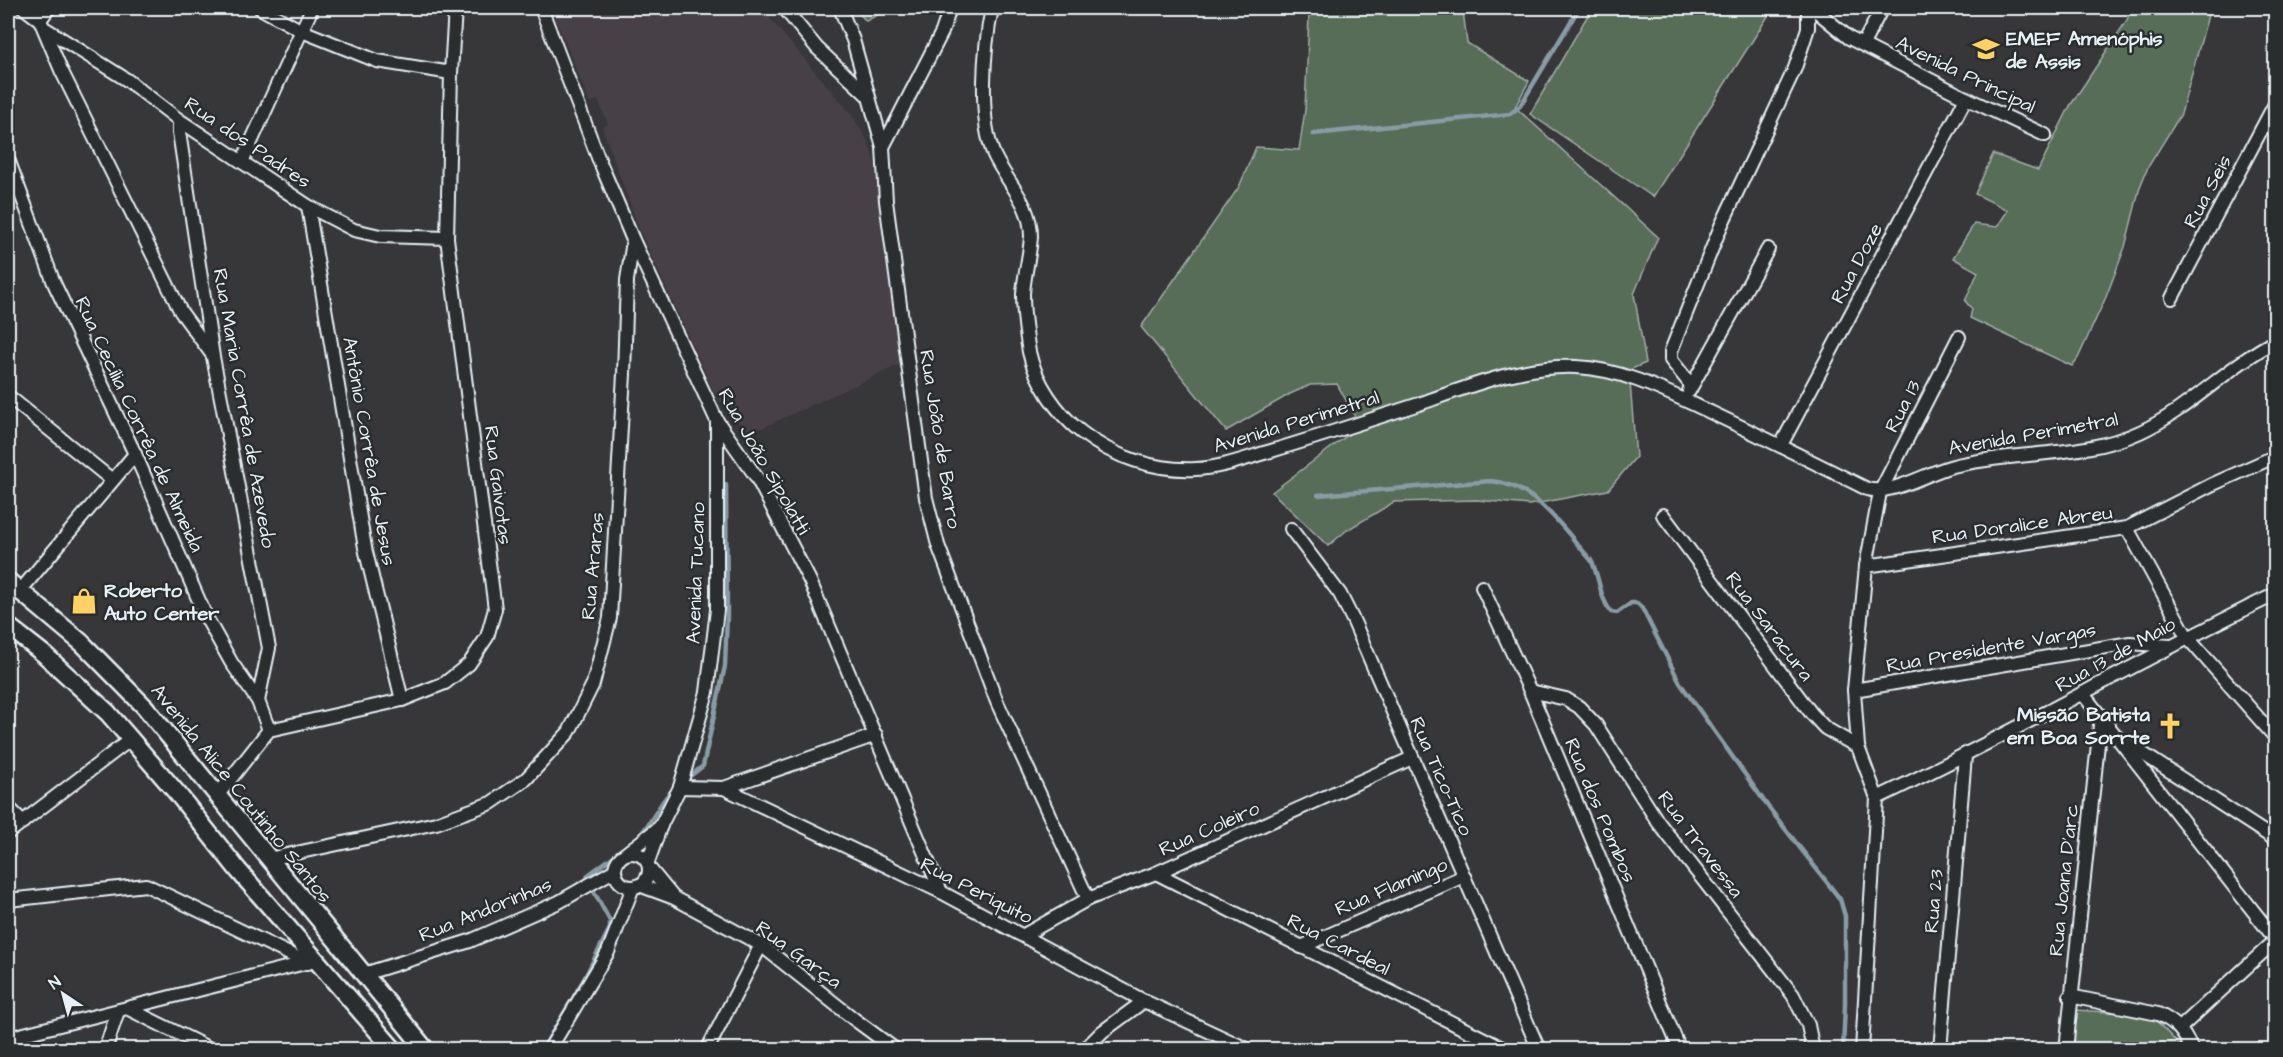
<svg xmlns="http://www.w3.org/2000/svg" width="2283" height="1057" font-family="'Architects Daughter',sans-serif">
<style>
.built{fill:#474146}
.green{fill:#586d59;stroke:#a0afa8;stroke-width:1.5}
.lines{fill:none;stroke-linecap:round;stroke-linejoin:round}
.stream{stroke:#889ca5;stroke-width:4.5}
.minor-casing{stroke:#e8f1f8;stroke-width:16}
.secondary-casing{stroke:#e8f1f8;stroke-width:21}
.minor{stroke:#2a2d2e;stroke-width:12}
.secondary{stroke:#2a2d2e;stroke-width:16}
.labels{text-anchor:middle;stroke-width:5;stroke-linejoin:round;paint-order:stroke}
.poi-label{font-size:20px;font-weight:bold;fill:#e8f1f8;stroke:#2a2d2e;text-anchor:start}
.street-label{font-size:20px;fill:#e8f1f8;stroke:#2a2d2e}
</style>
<rect width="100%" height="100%" fill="#373639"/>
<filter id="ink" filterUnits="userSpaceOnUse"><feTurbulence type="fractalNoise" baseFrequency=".0167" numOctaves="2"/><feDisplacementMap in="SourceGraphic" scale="12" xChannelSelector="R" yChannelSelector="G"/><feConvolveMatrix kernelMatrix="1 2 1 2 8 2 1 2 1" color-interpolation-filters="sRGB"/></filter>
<g filter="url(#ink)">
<polygon class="built" points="551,8 761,8 852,115 869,143 875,163 901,364 749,434 715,394 640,231 602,127 608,124 598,100 590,103"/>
<g class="green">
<polygon points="854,8 890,8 866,21"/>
<polygon points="1307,8 1465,8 1463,10 1467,43 1529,81 1515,107 1658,237 1634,294 1646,363 1629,370 1636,457 1608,490 1529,505 1477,500 1394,502 1347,530 1328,546 1272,492 1360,426 1337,384 1310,385 1290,394 1226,431 1141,327 1239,187 1256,147 1299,150 1305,110 1309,15 1311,13 1308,12"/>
<polygon points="1592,8 1760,8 1770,13 1653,197 1530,114"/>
<polygon points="2131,8 2210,8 2181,114 2148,167 2140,187 2125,247 2106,297 2078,358 2072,366 1970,318 1972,309 1965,301 1978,272 1953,258 1974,224 1997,227 2008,210 1975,194 1993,154 2038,170 2070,106 2127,20"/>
<polygon points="2076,1010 2151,1015 2183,1049 2072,1050"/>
</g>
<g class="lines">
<g class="stream">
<polyline points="1313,134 1510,114 1520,106 1579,8"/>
<path d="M1318,495L1491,481C1536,485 1563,529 1591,560C1600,577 1599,597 1611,612L1617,613L1631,603H1637L1642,608L1680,683L1769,808L1840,899L1845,916V1004L1843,1050"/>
<polyline points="685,780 703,766 725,666 727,615 726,485"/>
<path d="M636,839C653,824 659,800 676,787"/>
<polyline points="542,1050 583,981 610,928 610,921 587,879 588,875 622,850"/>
</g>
<g class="minor-casing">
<g id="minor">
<polyline points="24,8 40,20 61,70 181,312 211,353"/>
<polyline points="260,8 302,31 377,61 451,73"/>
<polyline points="541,8 599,160 633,240 717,421 757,478 810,581 941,892"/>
<polyline points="784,8 817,48 867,95"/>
<polyline points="840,8 853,40 883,147"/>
<polyline points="950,8 942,32 883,147 886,201 926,498 938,545 997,702 1088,899"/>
<path d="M992,8C984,47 978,118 994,155C1007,183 1031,203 1031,236C1030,256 1024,275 1023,294C1023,313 1026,334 1029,352C1036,383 1057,413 1081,432C1113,457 1155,471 1196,469C1222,468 1246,458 1271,451C1321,436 1370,420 1419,404C1470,386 1521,365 1576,367C1623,369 1667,392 1710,412C1763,437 1815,463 1867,489C1892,496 1928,472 1953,466C2013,451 2084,458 2140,432C2190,409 2227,366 2276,341"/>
<polyline points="1813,8 1849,38 1966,98 2045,135"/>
<polyline points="40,20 49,8"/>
<polyline points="46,29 127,80 179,120 308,206 354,230 380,236 447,238"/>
<polyline points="1863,44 1882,8"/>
<polyline points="179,120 179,132 213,357 269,648 258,701"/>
<polyline points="8,159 54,283 135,454 207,619 231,662 258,701 269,730"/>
<polyline points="242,162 312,8"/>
<polyline points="308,206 365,548 402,700"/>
<polyline points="2172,298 2276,102"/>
<polyline points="1691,385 1671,360 1671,351 1721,226 1795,68 1808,28 1808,8"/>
<polyline points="1689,391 1768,249"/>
<polyline points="8,396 112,480"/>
<polyline points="1781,445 1966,98"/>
<polyline points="1663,515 1811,713 1825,728 1858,747"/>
<polyline points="2127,528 2187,637 2276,738"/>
<polyline points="1291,529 1340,594 1354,622 1539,1050"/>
<polyline points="1866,566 2127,528 2211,485 2276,456"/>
<polyline points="1482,587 1530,691 1680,1050"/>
<polyline points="20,591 135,454"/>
<polyline points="1854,690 2130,643 2170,646"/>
<polyline points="1530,691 1566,699 1579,707 1596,725 1658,822 1793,995 1808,1025 1813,1050"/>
<polyline points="2083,694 2276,940"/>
<polyline points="2128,744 2276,840"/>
<polyline points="680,787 724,788 941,892 1144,1001 1249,1050"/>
<polyline points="724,788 876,735"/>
<polyline points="217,796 269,730 402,700 445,683 469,664 487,637 495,609 447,238 451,73 455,8"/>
<path d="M1877,798C2012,734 2141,659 2276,594"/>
<polyline points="8,807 23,822"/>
<polyline points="8,833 131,739"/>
<circle cx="632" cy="870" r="17"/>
<polyline points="625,854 661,826"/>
<polyline points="268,859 436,823 491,803 526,779 569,732 593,684 610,618 624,374 627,280 633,241"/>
<polyline points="648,862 661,825 680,787 707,692 717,610 717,421"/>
<polyline points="650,869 673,897"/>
<polyline points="1156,873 1506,1050"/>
<polyline points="639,885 674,898 761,945 854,1019 896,1050"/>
<polyline points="8,900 146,885 308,963"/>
<polyline points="1024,935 1088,899 1156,873 1412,758"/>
<polyline points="1301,947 1464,876"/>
<polyline points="364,974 470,941 559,902 615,870"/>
<path d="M2070,996L2158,1014C2176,1022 2184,1032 2192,1050"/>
<polyline points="127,1008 309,962"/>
<polyline points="2180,1028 2276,940"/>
<polyline points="8,1038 127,1008 212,1050"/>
<polyline points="105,1050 118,1011"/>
<polyline points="549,1050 608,952 633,887"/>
<polyline points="707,1050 761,945"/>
<polyline points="1084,1050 1102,1032 1144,1001"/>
<polyline points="1862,1050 1877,798 1858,747 1854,690 1866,566 1880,492 1959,337"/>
<polyline points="1940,1050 1965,756"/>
<polyline points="2066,1050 2101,715"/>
</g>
</g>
<g class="secondary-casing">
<g id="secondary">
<polyline points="8,581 82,643 145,707 426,1050"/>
<polyline points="8,626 45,655 108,713 177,793 238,870 394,1050"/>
</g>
</g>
<use href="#minor" class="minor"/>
<use href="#secondary" class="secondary"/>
</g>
</g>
<defs>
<g id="school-bare" transform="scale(2.07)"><path d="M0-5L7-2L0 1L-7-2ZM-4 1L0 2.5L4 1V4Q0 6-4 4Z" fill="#ffd166" stroke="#2a2d2e" stroke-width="2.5" paint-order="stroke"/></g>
<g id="shop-bare" transform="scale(2.07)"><path d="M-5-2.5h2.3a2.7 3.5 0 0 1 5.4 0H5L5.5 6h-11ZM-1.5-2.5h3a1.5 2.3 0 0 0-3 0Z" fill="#ffd166" stroke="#2a2d2e" stroke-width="2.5" paint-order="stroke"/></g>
<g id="church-bare" transform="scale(2.07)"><path d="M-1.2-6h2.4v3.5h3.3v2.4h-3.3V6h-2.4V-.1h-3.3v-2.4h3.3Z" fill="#ffd166" stroke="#2a2d2e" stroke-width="2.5" paint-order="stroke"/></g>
</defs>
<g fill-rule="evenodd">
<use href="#school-bare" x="1986" y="49"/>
<use href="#shop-bare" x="84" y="601"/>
<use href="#church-bare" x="2170" y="726"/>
</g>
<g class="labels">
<g class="poi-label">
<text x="2006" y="45">EMEF Amenóphis<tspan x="2006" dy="23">de Assis</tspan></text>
<text x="104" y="597">Roberto<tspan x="104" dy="23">Auto Center</tspan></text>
<text x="2150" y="721" text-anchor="end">Missão Batista<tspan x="2150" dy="23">em Boa Sorrte</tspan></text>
</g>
<g class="street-label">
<text transform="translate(1966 74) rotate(26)" y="7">Avenida Principal</text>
<text transform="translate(248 142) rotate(34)" y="7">Rua dos Padres</text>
<text transform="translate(2207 191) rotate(-62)" y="7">Rua Seis</text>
<text transform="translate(1856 263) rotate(-62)" y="7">Rua Doze</text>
<text transform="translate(1902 406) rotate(-63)" y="7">Rua 13</text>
<text transform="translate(245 408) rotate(80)" y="7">Rua Maria Corrêa de Azevedo</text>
<text transform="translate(1296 421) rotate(-17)" y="7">Avenida Perimetral</text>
<text transform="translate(140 424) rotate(65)" y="7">Rua Cecília Corrêa de Almeida</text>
<text transform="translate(2033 433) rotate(-10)" y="7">Avenida Perimetral</text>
<text transform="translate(941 439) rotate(81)" y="7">Rua João de Barro</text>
<text transform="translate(370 451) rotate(80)" y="7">Antônio Corrêa de Jesus</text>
<text transform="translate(765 461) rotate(60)" y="7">Rua João Sipolatti</text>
<text transform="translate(499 485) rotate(83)" y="7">Rua Gaivotas</text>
<text transform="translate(2022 524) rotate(-8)" y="7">Rua Doralice Abreu</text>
<text transform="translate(592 566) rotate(-85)" y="7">Rua Araras</text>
<text transform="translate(695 573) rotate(-88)" y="7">Avenida Tucano</text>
<text transform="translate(1770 626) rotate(53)" y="7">Rua Saracura</text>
<text transform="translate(1991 647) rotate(-10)" y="7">Rua Presidente Vargas</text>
<text transform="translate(2115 654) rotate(-29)" y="7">Rua 13 de Maio</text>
<text transform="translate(1442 776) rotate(66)" y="7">Rua Tico-Tico</text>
<text transform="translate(242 793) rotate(51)" y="7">Avenida Alice Coutinho Santos</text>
<text transform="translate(1601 810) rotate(67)" y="7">Rua dos Pombos</text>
<text transform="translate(1209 828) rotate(-24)" y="7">Rua Coleiro</text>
<text transform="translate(1701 844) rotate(53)" y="7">Rua Travessa</text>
<text transform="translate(2063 880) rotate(-84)" y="7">Rua Joana D'arc</text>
<text transform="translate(1391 886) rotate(-23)" y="7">Rua Flamingo</text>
<text transform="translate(977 890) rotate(27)" y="7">Rua Periquito</text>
<text transform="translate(1933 901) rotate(-85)" y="7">Rua 23</text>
<text transform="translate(485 909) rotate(-22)" y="7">Rua Andorinhas</text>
<text transform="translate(1339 944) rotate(27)" y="7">Rua Cardeal</text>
<text transform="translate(799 954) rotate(36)" y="7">Rua Garça</text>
</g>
</g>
<rect width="2283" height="1057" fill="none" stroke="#2a2d2e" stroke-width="30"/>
<rect x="15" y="15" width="2253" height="1027" fill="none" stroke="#e8f1f8" stroke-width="2" filter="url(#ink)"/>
<g transform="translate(63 994) rotate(324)" stroke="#2a2d2e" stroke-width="4.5" paint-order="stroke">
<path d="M0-4.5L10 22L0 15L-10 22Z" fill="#e8f1f8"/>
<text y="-9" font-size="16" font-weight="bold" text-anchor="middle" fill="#e8f1f8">N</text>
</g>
</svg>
